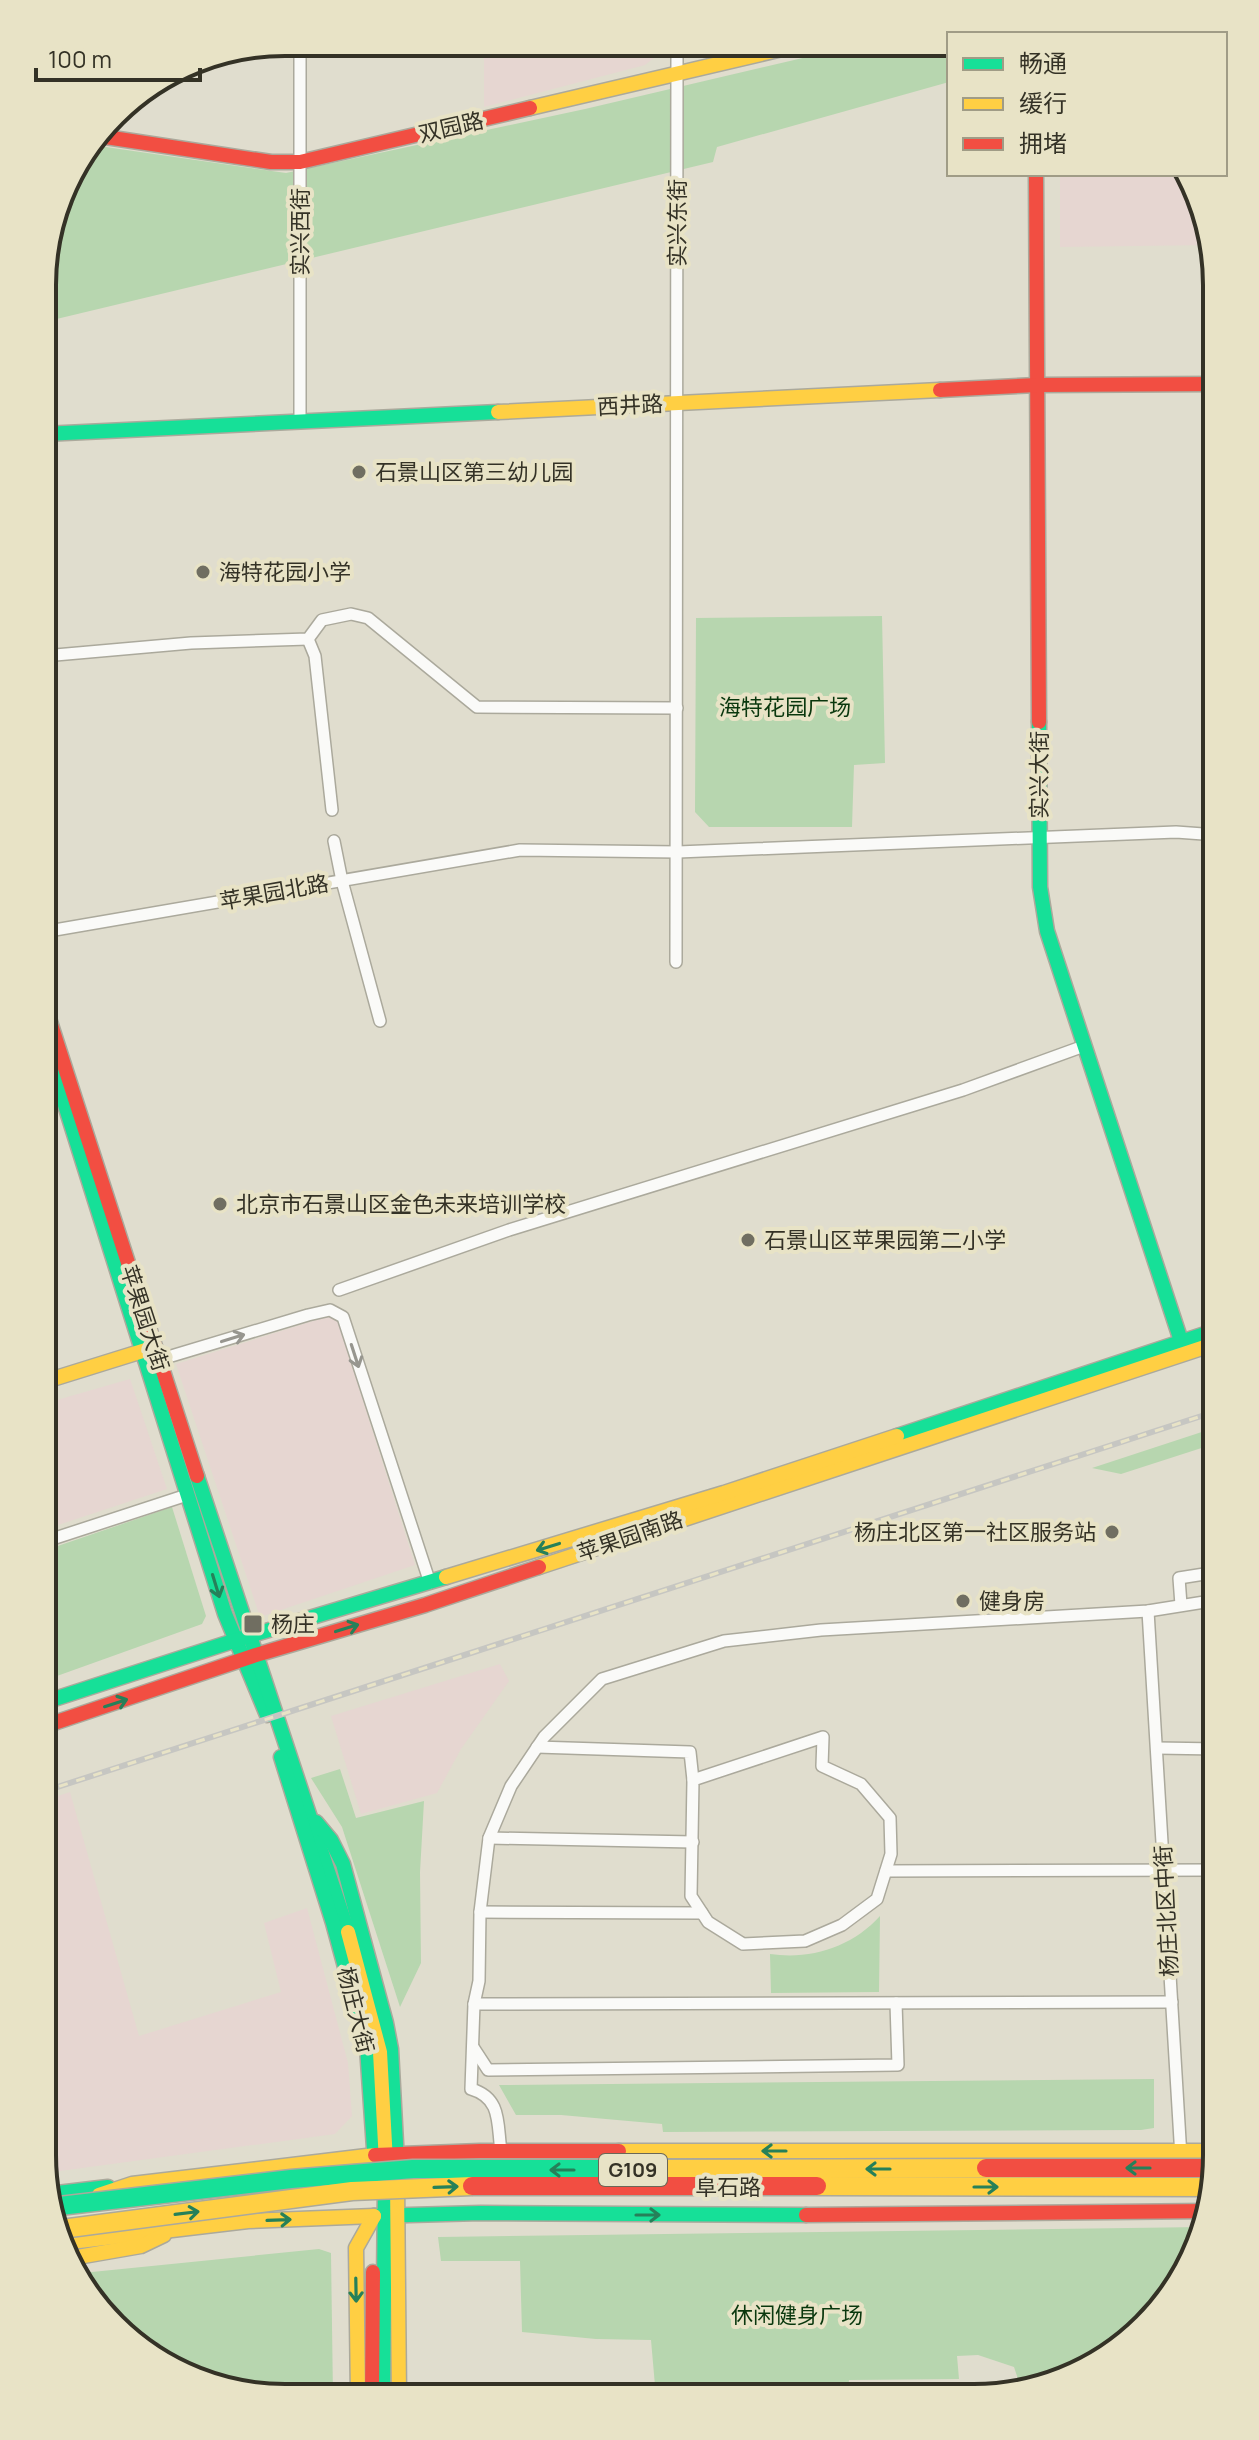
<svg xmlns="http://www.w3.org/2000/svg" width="1259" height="2440" font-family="Manrope,'Noto Sans SC',sans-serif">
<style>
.commercial{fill:#e6d6d1}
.green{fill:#b7d6af}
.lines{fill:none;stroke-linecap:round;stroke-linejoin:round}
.street-casing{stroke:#aba99c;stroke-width:14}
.fast-casing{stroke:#aba99c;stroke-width:17}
.slow-casing{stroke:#aba99c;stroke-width:17}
.jam-casing{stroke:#aba99c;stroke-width:17}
.street{stroke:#fafaf8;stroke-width:11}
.fast{stroke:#16e098;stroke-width:14}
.slow{stroke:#ffcf43;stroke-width:14}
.jam{stroke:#f24e42;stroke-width:14}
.rail-casing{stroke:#c6c6c2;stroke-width:6}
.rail{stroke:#e8e3c6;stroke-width:3;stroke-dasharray:9;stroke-linecap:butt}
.fast-bridge-casing{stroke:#aba99c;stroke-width:21;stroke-linecap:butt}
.slow-bridge-casing{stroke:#aba99c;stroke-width:21;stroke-linecap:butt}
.jam-bridge-casing{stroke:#aba99c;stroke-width:21;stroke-linecap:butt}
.fast-bridge{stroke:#16e098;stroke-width:18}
.slow-bridge{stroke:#ffcf43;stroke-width:18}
.jam-bridge{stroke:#f24e42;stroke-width:18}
.oneway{stroke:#97968f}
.oneway2{stroke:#268059}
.poi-dot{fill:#706e61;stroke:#e8e3c6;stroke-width:3}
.labels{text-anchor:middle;stroke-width:8;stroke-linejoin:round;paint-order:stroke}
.shield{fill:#e8e3c6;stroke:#6a6756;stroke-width:2}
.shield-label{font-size:20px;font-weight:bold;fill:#343226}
.street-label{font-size:22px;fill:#343226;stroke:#e8e3c6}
.poi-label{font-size:22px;fill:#343226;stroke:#e8e3c6;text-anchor:start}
.park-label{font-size:22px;fill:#09370d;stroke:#e8e3c6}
.rim{fill:none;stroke:#343226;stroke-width:4}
</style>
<rect width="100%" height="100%" fill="#e0ddce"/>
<g class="commercial">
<polygon points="484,43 661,44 661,52 645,65 484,107"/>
<polygon points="1060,174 1182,174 1204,208 1210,245 1060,247"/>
<polygon points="329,1316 337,1319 415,1565 260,1617 176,1364"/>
<polygon points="130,1379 167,1489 43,1530 43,1404"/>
<polygon points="500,1664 509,1681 461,1749 437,1793 361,1814 331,1716"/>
<polygon points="70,1792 139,2036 281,1992 264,1923 307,1908 348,2063 352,2116 335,2134 45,2173 42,2155 42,1801"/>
</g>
<g class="green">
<polygon points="854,46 949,46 949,82 717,147 713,162 44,322 44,254 67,177 92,145 286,173 585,109"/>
<polygon points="882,616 885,763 854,765 852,827 709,827 695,812 696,618"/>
<polygon points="1217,1427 1217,1443 1121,1474 1092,1468"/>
<polygon points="172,1507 206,1616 202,1624 43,1681 43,1551"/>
<polygon points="340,1769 356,1818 424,1801 420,1872 421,1963 400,2007 342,1827 311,1778"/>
<path d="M880,1916L879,1992L771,1993L770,1954C811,1960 852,1947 880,1916Z"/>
<polygon points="1154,2079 1154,2128 1141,2130 663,2132 662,2124 561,2115 516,2115 499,2085"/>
<polygon points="1203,2227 1199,2247 1166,2303 1109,2357 1058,2382 1019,2382 1014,2367 978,2355 957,2356 959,2379 849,2380 847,2397 831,2398 656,2397 651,2340 596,2339 522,2332 520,2261 441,2261 438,2237"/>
<polygon points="319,2249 331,2253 333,2396 253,2396 178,2373 125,2338 82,2273"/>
</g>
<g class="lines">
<g class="street-casing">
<g id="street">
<polyline points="300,42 300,422"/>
<polyline points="308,639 315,656 332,810"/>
<polyline points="44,656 191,643 308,639 322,620 351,614 368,618 477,707 677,708"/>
<polyline points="334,841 342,881 380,1021"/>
<polyline points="43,932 520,850 678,852 1176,832 1217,835"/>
<polyline points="676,962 677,44"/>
<polyline points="339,1290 509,1230 963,1090 1084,1046"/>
<polyline points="158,1360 308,1315 330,1310 343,1317 430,1583"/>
<polyline points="43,1542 187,1495"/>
<polyline points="1181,1605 1179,1578 1217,1572"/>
<polyline points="1148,1611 1181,2157"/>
<polygon points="823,1737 822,1766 861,1784 890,1818 891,1854 877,1899 842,1925 805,1941 743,1944 708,1922 691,1896 693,1780"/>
<polyline points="537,1747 690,1752 693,1780"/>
<polyline points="1157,1748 1217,1749"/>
<polyline points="489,1838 693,1842"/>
<polyline points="886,1871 1217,1870"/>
<polyline points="480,1912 702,1913"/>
<polyline points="474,2004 479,1981 480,1912 489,1838 511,1786 544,1737 602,1679 724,1641 821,1630 1148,1611 1217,1600"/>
<polyline points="473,2047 488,2070 898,2065 896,2003"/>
<path d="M501,2151C497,2124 502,2098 471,2089L474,2004L1172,2002"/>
<polyline points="152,2356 155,2349"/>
</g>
</g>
<g class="fast-casing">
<g id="fast">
<polyline points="44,434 498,412"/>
<polyline points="1039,722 1040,887 1047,931 1183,1347"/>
<polyline points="43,1035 225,1614 267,1715"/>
<polyline points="897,1436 1217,1330"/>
<polyline points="197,1476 348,1932"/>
<polyline points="42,1703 249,1636 446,1577"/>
<polyline points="281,1757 333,1923 367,2047 375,2163"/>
<polyline points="316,1822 331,1840 343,1864 386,2023 391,2049 397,2162"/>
<polyline points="49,2194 108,2187"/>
<polyline points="374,2216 481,2213 806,2215"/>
<polyline points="383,2396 385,2183"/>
</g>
</g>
<g class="slow-casing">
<g id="slow">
<polyline points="530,108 799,45"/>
<polyline points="498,412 940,390"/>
<polyline points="43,1382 149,1349"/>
<polyline points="539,1567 1217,1343"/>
<polyline points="446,1577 724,1493 897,1436"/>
<polyline points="348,1932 380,2052 386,2162"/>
<polyline points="619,2151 1216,2151"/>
<polyline points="397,2183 399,2396"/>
<polyline points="99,2195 132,2184 375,2155"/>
<polyline points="62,2243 248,2221 374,2216"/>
<polyline points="72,2258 141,2246 164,2235"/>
<polyline points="358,2396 356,2248 374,2216"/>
</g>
</g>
<g class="jam-casing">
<g id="jam">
<polyline points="99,136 271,162 300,162 530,108"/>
<polyline points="1036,174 1039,722"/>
<polyline points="940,390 1037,385 1217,384"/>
<polyline points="43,1000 197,1476"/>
<polyline points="42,1727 256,1655 425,1605 539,1567"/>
<polyline points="375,2155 480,2151 619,2151"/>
<polyline points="806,2215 1207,2211"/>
<polyline points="372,2396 373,2272"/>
</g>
</g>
<use href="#street" class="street"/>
<use href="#fast" class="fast"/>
<use href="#slow" class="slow"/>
<use href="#jam" class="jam"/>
<g class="rail-casing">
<polyline id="rail" points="42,1792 1217,1411"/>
</g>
<use href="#rail" class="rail"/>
<g class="fast-bridge-casing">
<polyline id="fast-bridge" points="51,2207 291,2179 413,2169 649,2169"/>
</g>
<g class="slow-bridge-casing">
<g id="slow-bridge">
<polyline points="649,2169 986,2168"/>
<polyline points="817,2186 1213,2187"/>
<polyline points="54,2230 352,2191 472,2186"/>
</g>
</g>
<g class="jam-bridge-casing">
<g id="jam-bridge">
<polyline points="986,2168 1216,2168"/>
<polyline points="472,2186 817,2186"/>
</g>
</g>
<use href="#fast-bridge" class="fast-bridge"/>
<use href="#slow-bridge" class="slow-bridge"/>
<use href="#jam-bridge" class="jam-bridge"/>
</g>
<defs><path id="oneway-shaft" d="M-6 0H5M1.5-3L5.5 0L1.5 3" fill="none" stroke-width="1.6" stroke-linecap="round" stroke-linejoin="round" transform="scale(2)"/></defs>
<g class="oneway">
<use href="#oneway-shaft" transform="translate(233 1338) rotate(-17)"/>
<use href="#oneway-shaft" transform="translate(355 1356) rotate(72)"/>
</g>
<g class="oneway2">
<use href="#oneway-shaft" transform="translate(548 1547) rotate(163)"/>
<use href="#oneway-shaft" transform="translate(216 1586) rotate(73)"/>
<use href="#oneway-shaft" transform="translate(347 1628) rotate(-17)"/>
<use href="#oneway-shaft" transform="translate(116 1703) rotate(-18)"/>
<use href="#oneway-shaft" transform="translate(774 2151) rotate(-180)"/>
<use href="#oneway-shaft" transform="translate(1138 2168) rotate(180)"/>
<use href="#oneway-shaft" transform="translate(878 2169) rotate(180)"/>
<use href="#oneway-shaft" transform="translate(562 2170) rotate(180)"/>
<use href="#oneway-shaft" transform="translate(446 2187) rotate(-2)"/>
<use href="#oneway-shaft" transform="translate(986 2187)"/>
<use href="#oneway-shaft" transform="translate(187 2213) rotate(-7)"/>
<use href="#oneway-shaft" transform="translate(648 2215)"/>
<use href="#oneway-shaft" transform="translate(279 2220) rotate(-2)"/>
<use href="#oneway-shaft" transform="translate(356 2290) rotate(89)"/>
</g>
<g class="poi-dot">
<circle cx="359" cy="472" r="8"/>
<circle cx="203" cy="572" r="8"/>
<circle cx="220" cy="1204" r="8"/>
<circle cx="748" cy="1240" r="8"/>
<circle cx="1112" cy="1532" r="8"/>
<circle cx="963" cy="1601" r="8"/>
<rect x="243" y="1614" width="20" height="20" rx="4"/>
</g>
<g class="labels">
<rect class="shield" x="599" y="2154" width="68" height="32" rx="6"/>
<g class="shield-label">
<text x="633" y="2177">G109</text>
</g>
<g class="street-label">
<text transform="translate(451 127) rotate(-13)" y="8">双园路</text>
<text transform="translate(677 223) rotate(-90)" y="8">实兴东街</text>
<text transform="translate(300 232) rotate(-90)" y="8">实兴西街</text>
<text transform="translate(630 405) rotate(-3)" y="8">西井路</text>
<text transform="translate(1039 775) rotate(-90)" y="8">实兴大街</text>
<text transform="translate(274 892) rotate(-10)" y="8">苹果园北路</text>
<text transform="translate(145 1318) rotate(72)" y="8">苹果园大街</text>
<text transform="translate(630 1536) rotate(-19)" y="8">苹果园南路</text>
<text transform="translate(1166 1911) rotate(-93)" y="8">杨庄北区中街</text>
<text transform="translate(356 2010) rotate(76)" y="8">杨庄大街</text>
<text x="728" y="2195">阜石路</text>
</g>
<g class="poi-label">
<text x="375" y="480">石景山区第三幼儿园</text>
<text x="219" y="580">海特花园小学</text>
<text x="236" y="1212">北京市石景山区金色未来培训学校</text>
<text x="764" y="1248">石景山区苹果园第二小学</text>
<text x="1096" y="1540" text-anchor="end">杨庄北区第一社区服务站</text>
<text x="979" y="1609">健身房</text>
<text x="271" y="1632">杨庄</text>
</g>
<g class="park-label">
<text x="785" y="715">海特花园广场</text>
<text x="797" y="2323">休闲健身广场</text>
</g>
</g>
<path d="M0 0H1259V2440H0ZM285 56H974A229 229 0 0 1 1203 285V2155A229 229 0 0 1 974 2384H285A229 229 0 0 1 56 2155V285A229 229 0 0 1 285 56Z" fill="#e8e3c6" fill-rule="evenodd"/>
<path class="rim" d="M285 56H974A229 229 0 0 1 1203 285V2155A229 229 0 0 1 974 2384H285A229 229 0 0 1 56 2155V285A229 229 0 0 1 285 56Z"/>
<rect x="947" y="32" width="280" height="144" fill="#e8e3c6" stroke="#a09c86" stroke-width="2"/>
<rect x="963" y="58" width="40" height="12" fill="#16e098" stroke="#a09c86" stroke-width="2"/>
<text x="1019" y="72" font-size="24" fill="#343226">畅通</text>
<rect x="963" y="98" width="40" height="12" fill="#ffcf43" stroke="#a09c86" stroke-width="2"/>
<text x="1019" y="112" font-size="24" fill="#343226">缓行</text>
<rect x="963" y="138" width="40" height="12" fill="#f24e42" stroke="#a09c86" stroke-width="2"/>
<text x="1019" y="152" font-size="24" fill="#343226">拥堵</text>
<path d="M36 68v12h164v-12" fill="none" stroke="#343226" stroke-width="4"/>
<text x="48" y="68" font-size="24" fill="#343226" stroke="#e8e3c6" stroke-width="6" paint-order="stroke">100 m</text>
</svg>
